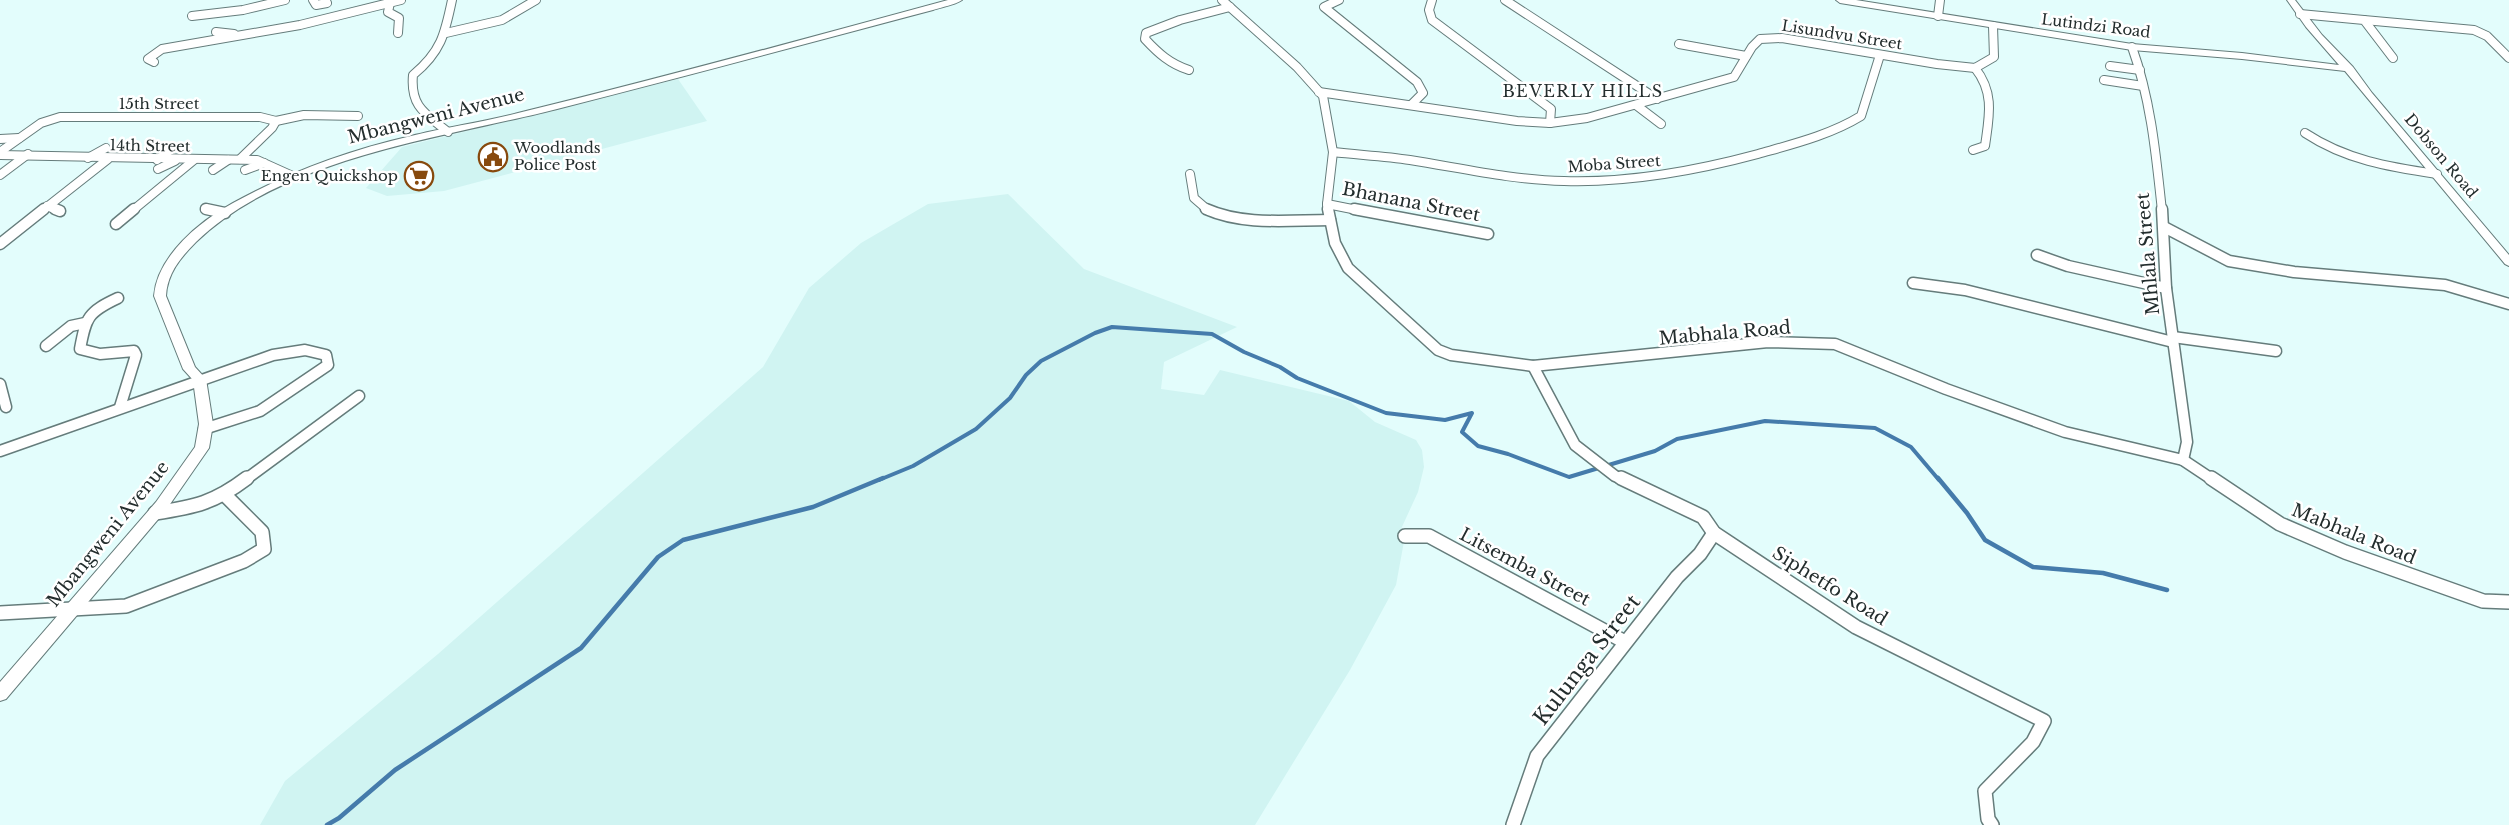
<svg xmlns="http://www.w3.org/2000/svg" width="2509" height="825" font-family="'Libre Baskerville',serif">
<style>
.built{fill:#d0f4f2}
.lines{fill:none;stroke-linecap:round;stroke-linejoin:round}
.stream-far1{stroke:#457bab;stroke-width:4}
.stream{stroke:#457bab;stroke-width:4.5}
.minor-far2-casing{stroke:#657c7b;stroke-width:10}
.minor-far1-casing{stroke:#657c7b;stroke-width:13}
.minor-casing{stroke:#657c7b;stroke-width:16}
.tertiary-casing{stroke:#657c7b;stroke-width:2}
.minor-far2{stroke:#fff;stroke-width:8}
.minor-far1{stroke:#fff;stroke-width:10}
.minor{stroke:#fff;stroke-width:13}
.tertiary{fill:#fff;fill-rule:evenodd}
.labels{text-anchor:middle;stroke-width:5;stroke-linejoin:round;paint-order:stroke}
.far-street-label{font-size:15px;fill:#232d2d;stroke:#fff}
.far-poi-label{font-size:15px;fill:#232d2d;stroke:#fff;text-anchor:start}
.far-neighbourhood-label{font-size:16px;letter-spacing:1.5px;fill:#232d2d;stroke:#fff}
.street-label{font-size:18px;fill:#232d2d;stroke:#fff}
.near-street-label{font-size:21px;fill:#232d2d;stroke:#fff}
</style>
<rect width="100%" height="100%" fill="#e3fdfc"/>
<g class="built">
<polygon points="678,79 707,121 444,191 387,196 366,188 402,147"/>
<polygon points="1008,194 1084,269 1237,327 1164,362 1161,389 1204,395 1220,370 1349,401 1375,422 1416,440 1422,450 1424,467 1418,492 1401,529 1405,536 1396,585 1350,670 1255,825 260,825 285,781 438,654 763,367 809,288 861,243 928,204"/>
</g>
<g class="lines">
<polyline class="stream-far1" points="879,480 913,466 976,429 1010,398 1026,375 1041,361 1095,333 1112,327 1212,334 1244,352 1280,367 1297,378 1386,413 1445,420 1472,413 1462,432 1478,446 1508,454 1569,477 1655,451 1677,439 1765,421 1875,428 1911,447 1939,480"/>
<g class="stream">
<polyline points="1938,478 1967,513 1985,540 2033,567 2103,573 2167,590"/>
<polyline points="327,825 339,818 395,770 581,648 658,557 683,540 813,507 883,478"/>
</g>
<g class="minor-far2-casing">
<g id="minor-far2">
<polyline points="313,0 316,5 327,3"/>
<polyline points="1222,0 1297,67 1323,96 1333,152 1327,204 1328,211"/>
<polyline points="1339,0 1324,7 1417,82 1423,93 1412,104"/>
<polyline points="1432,0 1429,10 1432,20 1551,109 1550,123"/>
<polyline points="1505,0 1657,99"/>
<polyline points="390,3 388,12 399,18 398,33"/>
<polyline points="2300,14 2364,20 2393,58"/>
<polyline points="192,16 243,10 285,0"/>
<polyline points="1938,16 1940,0"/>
<polyline points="2364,20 2474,30 2487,36 2509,58"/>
<polyline points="216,32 234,34"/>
<polyline points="446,33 502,20 536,0"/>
<polyline points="1679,44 1746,56"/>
<path d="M2132,47C2151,100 2156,155 2162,211"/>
<polyline points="154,62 148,59 162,49 300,25 401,0"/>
<polyline points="2110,66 2140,70"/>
<path d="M1189,70C1170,64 1158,53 1145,39L1146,33L1180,20L1230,7"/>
<polyline points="2104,80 2143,86"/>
<polyline points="1319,92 1517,121 1550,123 1587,118 1734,77 1752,47 1760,39 1782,38 1937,64 1975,68 1994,57 1993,26"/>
<polyline points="1636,105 1661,124"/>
<polyline points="276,121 304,115 358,116"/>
<path d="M448,132C426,114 410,107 413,75C441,52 445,34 452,0"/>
<path d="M2305,133C2346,160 2389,167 2437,174"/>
<polyline points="0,139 19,138"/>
<path d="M1973,150L1985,146C1989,117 1995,93 1975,68"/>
<polyline points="0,152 41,123 60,117 260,117 276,121 272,128 240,159"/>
<path d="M1333,152C1359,155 1385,156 1410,160C1461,168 1512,180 1564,181C1630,183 1695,171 1758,154C1793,144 1830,135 1861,116L1880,55"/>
<polyline points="0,155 257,160 297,178"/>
<polyline points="88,158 106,148"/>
<polyline points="157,160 172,149"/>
<polyline points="158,169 175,161"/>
<polyline points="213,170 228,160"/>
<polyline points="245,170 264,163"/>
<polyline points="1190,174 1194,198 1209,211"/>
<polyline points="0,175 28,154"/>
<polyline points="1327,204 1362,211"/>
<polyline points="47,206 59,211"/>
<polyline points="205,209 213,211"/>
<polyline points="42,211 108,159"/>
<polyline points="132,211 194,160"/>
</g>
</g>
<g class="minor-far1-casing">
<g id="minor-far1">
<polyline points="55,209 60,211"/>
<polyline points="206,209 225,213"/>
<path d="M1206,209C1244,226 1289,220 1330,220"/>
<polyline points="1328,209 1335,243 1348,268 1438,350 1451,355 1533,366 1768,342 1835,344 1946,389 2065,432 2183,460 2213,480"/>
<polyline points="1354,209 1488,234"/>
<polyline points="2162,209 2166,288 2187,442 2183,460"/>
<polyline points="116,224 134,209"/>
<polyline points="2164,227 2229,261 2294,272 2445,285 2509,304"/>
<polyline points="0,244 44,209"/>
<polyline points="2037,255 2068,266 2166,288"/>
<polyline points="1913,283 1965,290 2173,342"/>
<path d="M118,298C88,312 86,317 80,349L100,354L134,351L136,355L120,407"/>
<polyline points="2173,337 2276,351"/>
<polyline points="46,346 71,326 85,323"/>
<polyline points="1533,366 1575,445 1615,476 1624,480"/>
<polyline points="0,384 6,407"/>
<polyline points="0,451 273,355 305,350 326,355 328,365 260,411 204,429"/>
<polyline points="245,480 359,396"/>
</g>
</g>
<g class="minor-casing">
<g id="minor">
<polyline points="1621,478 1703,517 1714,533 1856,627 2044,721 2033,742 1985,791 1988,819 1992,825"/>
<polyline points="2211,478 2280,524 2345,552 2483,601 2509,602"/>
<path d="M155,513C195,507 214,503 247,478"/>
<polyline points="1405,536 1429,536 1625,642"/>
<polyline points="0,613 126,606 244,561 264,549 262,532 225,495"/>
<polyline points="1513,825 1537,756 1677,577 1700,554 1714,533"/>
</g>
</g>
<g class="tertiary-casing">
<g id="tertiary">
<path d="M948,0H962C955,5 942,7 933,10C906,17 880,24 854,31C756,57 659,83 561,108C445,138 285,156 196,242C180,258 167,274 166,296L195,367L206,379L213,424L209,448L166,510L6,699L0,701V682L156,502L195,447L199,424L193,380L183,369L154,296C157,256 200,221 233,203C289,172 350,150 411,136C447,127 483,122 518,113C662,78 805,39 948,0Z"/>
<polygon points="1836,0 1856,0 2132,44 2242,53 2339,65 2306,27 2287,0 2295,0 2322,35 2353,67 2372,93 2509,255 2509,266 2505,264 2345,71 2242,59 2132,50 1840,3"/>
</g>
</g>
<use href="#minor-far2" class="minor-far2"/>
<use href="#minor-far1" class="minor-far1"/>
<use href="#minor" class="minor"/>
<use href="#tertiary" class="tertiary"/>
</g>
<defs>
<g id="civic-ring" transform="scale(1.5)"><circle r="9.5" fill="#fff" stroke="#87490d" stroke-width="1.5"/><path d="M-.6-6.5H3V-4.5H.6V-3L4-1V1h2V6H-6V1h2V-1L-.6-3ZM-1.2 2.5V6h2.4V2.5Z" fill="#87490d"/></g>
<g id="supermarket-ring" transform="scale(1.5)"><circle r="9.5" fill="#fff" stroke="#87490d" stroke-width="1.5"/><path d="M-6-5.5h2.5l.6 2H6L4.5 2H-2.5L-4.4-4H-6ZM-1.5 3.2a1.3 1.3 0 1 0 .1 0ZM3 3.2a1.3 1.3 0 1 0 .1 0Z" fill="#87490d"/></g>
</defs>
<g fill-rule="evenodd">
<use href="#civic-ring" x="493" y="157"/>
<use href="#supermarket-ring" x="419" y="176"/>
</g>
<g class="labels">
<g class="far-street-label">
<text transform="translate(2096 26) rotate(7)" y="5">Lutindzi Road</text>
<text transform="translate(1842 35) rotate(9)" y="5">Lisundvu Street</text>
<text x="159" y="109">15th Street</text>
<text transform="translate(150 146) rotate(1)" y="5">14th Street</text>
<text transform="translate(2441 156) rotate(50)" y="5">Dobson Road</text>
<text transform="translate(1614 164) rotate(-4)" y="5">Moba Street</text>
</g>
<g class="far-poi-label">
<text x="514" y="153">Woodlands<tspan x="514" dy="17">Police Post</tspan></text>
<text x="398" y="181" text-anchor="end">Engen Quickshop</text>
</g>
<g class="far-neighbourhood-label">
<text x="1583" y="97">BEVERLY HILLS</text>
</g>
<g class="street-label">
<text transform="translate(436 116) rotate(-14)" y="6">Mbangweni Avenue</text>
<text transform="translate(1411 202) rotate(11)" y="6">Bhanana Street</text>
<text transform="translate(2148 254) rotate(-95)" y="6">Mhlala Street</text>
<text transform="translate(1725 333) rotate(-5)" y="6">Mabhala Road</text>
<text transform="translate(108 534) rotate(-51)" y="6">Mbangweni Avenue</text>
<text transform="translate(2354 534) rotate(22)" y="6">Mabhala Road</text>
<text transform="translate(1525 567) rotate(28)" y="6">Litsemba Street</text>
<text transform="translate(1830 586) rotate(32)" y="6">Siphetfo Road</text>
</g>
<g class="near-street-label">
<text transform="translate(1587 660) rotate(-52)" y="7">Kulunga Street</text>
</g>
</g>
</svg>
